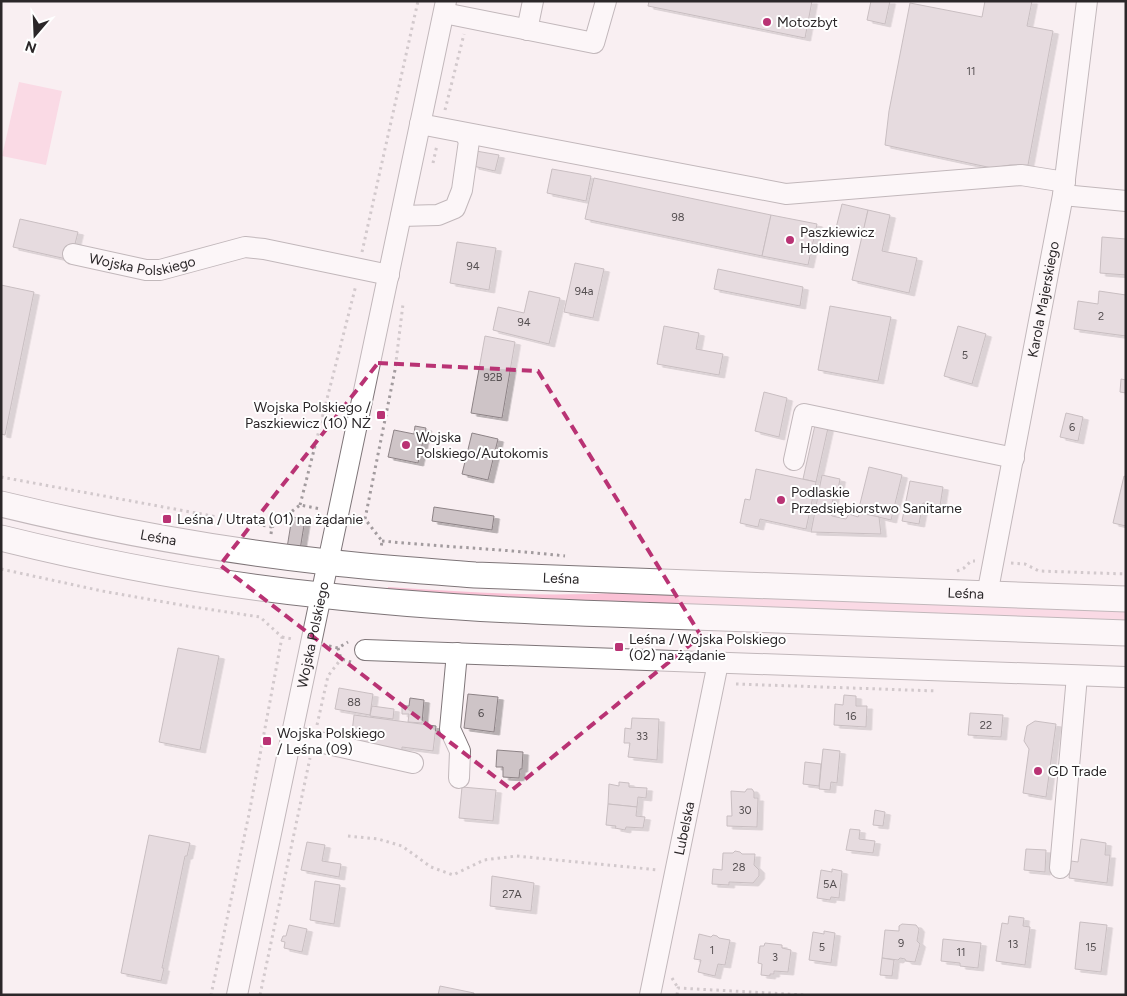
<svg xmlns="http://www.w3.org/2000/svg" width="1127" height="996" font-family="Figtree,sans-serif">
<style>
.green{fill:#fac1d5}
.building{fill:#cec4c7;stroke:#8d8386;filter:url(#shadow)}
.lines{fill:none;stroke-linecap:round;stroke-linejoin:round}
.minor-casing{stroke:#7e7578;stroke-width:22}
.major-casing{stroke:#7e7578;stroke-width:27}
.path{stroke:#a29b9e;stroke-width:3;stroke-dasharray:2.5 4;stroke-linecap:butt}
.minor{stroke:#fff;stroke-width:20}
.major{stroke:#fff;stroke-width:25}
.marked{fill:none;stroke:#b93374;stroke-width:4;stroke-dasharray:10 6;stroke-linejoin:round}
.poi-dot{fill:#b93374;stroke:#fff;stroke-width:2}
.labels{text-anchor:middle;stroke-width:4;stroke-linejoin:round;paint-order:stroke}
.number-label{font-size:11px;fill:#544e50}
.poi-label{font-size:14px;fill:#2b2729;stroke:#fff;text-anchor:start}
.street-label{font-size:14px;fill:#2b2729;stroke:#fff}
</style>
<defs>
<filter id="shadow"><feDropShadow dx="5.5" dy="3" stdDeviation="0" flood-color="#0004"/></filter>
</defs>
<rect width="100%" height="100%" fill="#f9eff2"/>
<g class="green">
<polygon points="19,82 62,91 46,165 2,156"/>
<path d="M388,587C468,592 545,598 625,592L1126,611V625L387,593Z"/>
</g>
<g class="building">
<polygon points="649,1 812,1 805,38 648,6"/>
<polygon points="871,1 890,1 885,24 867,20"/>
<polygon points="985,1 1032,1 1027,26 1053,31 1028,165 1010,165 992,168 885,145 889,111 910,3 982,17"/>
<polygon points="476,151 499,155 495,171 473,166"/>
<polygon points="552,169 591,176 586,201 547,193"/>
<polygon points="594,178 771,215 762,256 585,219"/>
<polygon points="842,204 868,210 863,234 836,228"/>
<polygon points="868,210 890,215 882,251 917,258 909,293 852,280"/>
<polygon points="771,215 817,224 808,265 762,256"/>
<polygon points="20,219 78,232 71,260 13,247"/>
<polygon points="1102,237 1126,239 1126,275 1100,273"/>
<polygon points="457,242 496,248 489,290 450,283"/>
<polygon points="575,263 604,269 593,318 564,312"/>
<polygon points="718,269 803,287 800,306 714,289"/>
<polygon points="1,285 34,292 5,435 1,434"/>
<polygon points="529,291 560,298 549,344 493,330 498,307 524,313"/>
<polygon points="1099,291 1126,295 1126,336 1074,329 1078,301 1098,304"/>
<polygon points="830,306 891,317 878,381 818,370"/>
<polygon points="664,326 699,333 696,349 723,354 719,375 657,364"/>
<polygon points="958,326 986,334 972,384 944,376"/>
<polygon points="485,336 515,342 502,418 471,413"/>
<polygon points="1121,379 1126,380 1126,393 1120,392"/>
<polygon points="764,392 787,398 779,437 755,431"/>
<polygon points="1066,413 1083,417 1078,441 1060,437"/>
<polygon points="815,425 828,428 816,482 803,479"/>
<polygon points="415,426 426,428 418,463 388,457 394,430 414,434"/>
<polygon points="472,433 498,439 488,480 462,474"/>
<polygon points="869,467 902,475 891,520 858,512"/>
<polygon points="756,469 816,482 806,529 760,519 758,527 740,523 745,499 750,500"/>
<polygon points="822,475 840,479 837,495 834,495 830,513 832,516 846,519 849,514 858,517 860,513 879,517 881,534 811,532"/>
<polygon points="1124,476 1126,477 1126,526 1113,523"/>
<polygon points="910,481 943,487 940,506 923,503 919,524 902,521"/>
<polygon points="434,507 494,516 492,530 432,521"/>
<polygon points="292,517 305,519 300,550 287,548"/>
<polygon points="178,648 219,656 200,750 159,742"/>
<polygon points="339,688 373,694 370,715 335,709"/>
<polygon points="468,694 498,697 494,732 464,728"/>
<polygon points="844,695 856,696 856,706 867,706 866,727 834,725 835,704 843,705"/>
<polygon points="410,698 424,700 422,723 408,722 409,714 402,714 402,706 409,706"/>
<polygon points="372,706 394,709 393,719 370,716"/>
<polygon points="970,713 1003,715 1001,737 968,735"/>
<polygon points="354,715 436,726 433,751 402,747 402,752 380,749 380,745 351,741"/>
<polygon points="632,718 659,719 657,760 628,757 630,743 624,743 625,728 631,729"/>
<polygon points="1035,721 1056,724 1046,797 1023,793 1029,749 1024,741 1027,726"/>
<polygon points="823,749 840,751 837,783 831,782 830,790 819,789"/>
<polygon points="497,750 523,752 522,769 520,769 519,778 503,777 503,767 496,767"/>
<polygon points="805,762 821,764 819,786 803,784"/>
<polygon points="619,782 629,783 629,787 647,788 646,798 638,797 637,807 608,804 609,784 619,786"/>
<polygon points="462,787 496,790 493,821 459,818"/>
<polygon points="747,789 752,789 754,792 754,798 758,798 757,827 727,826 727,816 732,816 731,791 745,792"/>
<polygon points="608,804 637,807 636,816 645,817 643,828 626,827 625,830 615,828 616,826 606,825"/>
<polygon points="875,810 885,812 883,826 873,825"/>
<polygon points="850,829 860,830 859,839 875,841 873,853 846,850"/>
<polygon points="149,835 190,843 187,856 185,856 162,968 164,968 161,981 121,973"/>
<polygon points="1081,839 1106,843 1105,855 1110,855 1107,883 1069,878 1071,861 1078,862"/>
<polygon points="307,842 325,845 322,861 341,864 339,877 301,870"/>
<polygon points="1026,849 1046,850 1045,872 1024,870"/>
<polygon points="735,851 740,852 742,854 755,854 754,865 759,870 759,876 753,883 729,882 729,885 712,884 713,869 722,870 723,853 733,853"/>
<polygon points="832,869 842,871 839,898 831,897 830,900 817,898 821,870 832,872"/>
<polygon points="492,876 534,883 531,911 490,906"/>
<polygon points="315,881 340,885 334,924 310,920"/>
<polygon points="1009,916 1024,918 1023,926 1030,927 1025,965 996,961 1002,923 1008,924"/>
<polygon points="1080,922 1107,925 1101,972 1075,969"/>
<polygon points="902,924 916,925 919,929 917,941 920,944 915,962 906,961 905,959 900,958 898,960 882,958 885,930 899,931 899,926"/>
<polygon points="289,925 307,929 302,952 284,948 285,942 281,941 283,936 286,936"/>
<polygon points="824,931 835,933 831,963 809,960 813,932 824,934"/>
<polygon points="699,934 711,937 713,935 717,936 719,938 730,940 725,965 718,964 715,976 698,972 701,960 694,959"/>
<polygon points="943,939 981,943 978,968 960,966 960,963 941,961"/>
<polygon points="765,943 782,945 782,948 791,950 788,972 774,971 774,974 770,974 770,976 761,975 762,964 758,963 760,946 764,946"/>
<polygon points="882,958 894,960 892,976 880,975"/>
<polygon points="440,986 474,993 474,995 438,995"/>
</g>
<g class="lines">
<g class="minor-casing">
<g id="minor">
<polyline points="444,13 594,43 606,1"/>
<polyline points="527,30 533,1"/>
<polyline points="420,124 786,194 1021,175 1065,182"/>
<polyline points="1063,195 1126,201"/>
<polyline points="401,216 438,215 455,208 462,190 469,141 465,134"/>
<path id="s1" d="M73,254L146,270H160L245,247L264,249L389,275"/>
<polyline points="794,460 804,414 1014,458"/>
<path id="s2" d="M987,595L1063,195L1087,1"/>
<polyline points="365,650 1126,677"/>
<polyline points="457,653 450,729 460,751 459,778"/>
<polyline points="292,736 413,763"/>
<polyline points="1060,868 1077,676"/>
<path id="s3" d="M237,995L446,1"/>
<path id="s4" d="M650,995L718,663"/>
</g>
</g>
<g class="major-casing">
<g id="major">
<path id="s5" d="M1,504C108,530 217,550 327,562C376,568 426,571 475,575L1126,599"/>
<path d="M1,538C106,564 213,584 320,595C444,609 569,613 694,617C838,623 982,629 1126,633"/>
</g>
</g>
<g class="path">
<polyline points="445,110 464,34"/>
<polyline points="433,163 437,145"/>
<polyline points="362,252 418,1"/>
<polyline points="1,477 272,527"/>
<polyline points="300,505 356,285"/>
<polyline points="356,517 365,519 382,541 381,548"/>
<polyline points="365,519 395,370 403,304"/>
<polyline points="271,534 272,527 300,505 321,509"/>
<path d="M382,541C443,547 504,549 565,556"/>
<polyline points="1011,563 1025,564 1039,571 1126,574"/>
<polyline points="1,569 102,591 187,606 260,617 282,637 249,814 211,995"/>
<polyline points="957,571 964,568 971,561 975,561"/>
<polyline points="282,637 293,639"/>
<polyline points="329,646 338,648 348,642"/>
<polyline points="338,648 341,659 351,662"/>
<polyline points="736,684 937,691"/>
<polyline points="317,725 328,676 341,659"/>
<polyline points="348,836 378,839 402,846 431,867 453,875 484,860 516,856 659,870"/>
<polyline points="672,978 678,988"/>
<polyline points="260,995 310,758"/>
<polyline points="677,995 678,988 805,995"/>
</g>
<use href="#minor" class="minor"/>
<use href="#major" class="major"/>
</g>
<path d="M0 0H1127V996H0ZM378,363L538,371L701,636L512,790L220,565Z" fill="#f9eff2" fill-opacity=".55" fill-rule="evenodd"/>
<path class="marked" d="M378,363L538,371L701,636L512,790L220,565Z"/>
<g class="poi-dot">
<circle cx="767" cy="22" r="5"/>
<circle cx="790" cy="240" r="5"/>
<rect x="376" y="410" width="10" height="10" rx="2.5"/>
<circle cx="406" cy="445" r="5"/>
<circle cx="781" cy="500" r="5"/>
<rect x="162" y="514" width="10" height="10" rx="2.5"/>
<rect x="614" y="642" width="10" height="10" rx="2.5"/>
<rect x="262" y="736" width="10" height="10" rx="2.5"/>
<circle cx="1038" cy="771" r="5"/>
</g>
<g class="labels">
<g class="number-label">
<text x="971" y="75">11</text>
<text x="678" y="221">98</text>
<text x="473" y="270">94</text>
<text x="584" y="295">94a</text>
<text x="1101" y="320">2</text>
<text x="524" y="326">94</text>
<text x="965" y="359">5</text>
<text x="493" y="381">92B</text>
<text x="1072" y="431">6</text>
<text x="354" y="706">88</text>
<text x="481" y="717">6</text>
<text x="851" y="720">16</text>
<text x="986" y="729">22</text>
<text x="642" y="740">33</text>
<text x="745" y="814">30</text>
<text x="739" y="871">28</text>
<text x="830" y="888">5A</text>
<text x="512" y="898">27A</text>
<text x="901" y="947">9</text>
<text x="1013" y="948">13</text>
<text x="822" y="951">5</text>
<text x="1091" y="951">15</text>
<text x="712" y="954">1</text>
<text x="961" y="956">11</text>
<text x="775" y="961">3</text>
</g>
<g class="poi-label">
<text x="777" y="27">Motozbyt</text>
<text x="800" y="237">Paszkiewicz<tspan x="800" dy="16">Holding</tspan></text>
<text x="371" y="412" text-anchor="end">Wojska Polskiego /<tspan x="371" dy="16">Paszkiewicz (10) NŻ</tspan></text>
<text x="416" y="442">Wojska<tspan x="416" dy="16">Polskiego/Autokomis</tspan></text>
<text x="791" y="497">Podlaskie<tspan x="791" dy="16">Przedsiębiorstwo Sanitarne</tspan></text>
<text x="177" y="524">Leśna / Utrata (01) na żądanie</text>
<text x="629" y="644">Leśna / Wojska Polskiego<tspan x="629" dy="16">(02) na żądanie</tspan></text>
<text x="277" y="738">Wojska Polskiego<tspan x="277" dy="16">/ Leśna (09)</tspan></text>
<text x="1048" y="776">GD Trade</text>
</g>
<g class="street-label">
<text dy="5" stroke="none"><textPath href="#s1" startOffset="71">Wojska Polskiego</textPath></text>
<text dy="5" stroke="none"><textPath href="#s2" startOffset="301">Karola Majerskiego</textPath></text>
<text dy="5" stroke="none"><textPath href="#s5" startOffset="161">Leśna</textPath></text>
<text dy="5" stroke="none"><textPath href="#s5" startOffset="566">Leśna</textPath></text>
<text dy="5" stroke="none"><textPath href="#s5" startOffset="971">Leśna</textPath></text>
<text dy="5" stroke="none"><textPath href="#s3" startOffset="368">Wojska Polskiego</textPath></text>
<text dy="5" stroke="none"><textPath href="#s4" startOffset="170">Lubelska</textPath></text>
</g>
</g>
<rect width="1127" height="996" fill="none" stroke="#2b2729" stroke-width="5"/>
<g transform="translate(35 35) rotate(199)" stroke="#ffffff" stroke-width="4" paint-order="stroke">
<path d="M0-4L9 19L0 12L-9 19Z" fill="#2b2729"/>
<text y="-8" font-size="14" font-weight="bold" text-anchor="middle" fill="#2b2729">N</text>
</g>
</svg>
